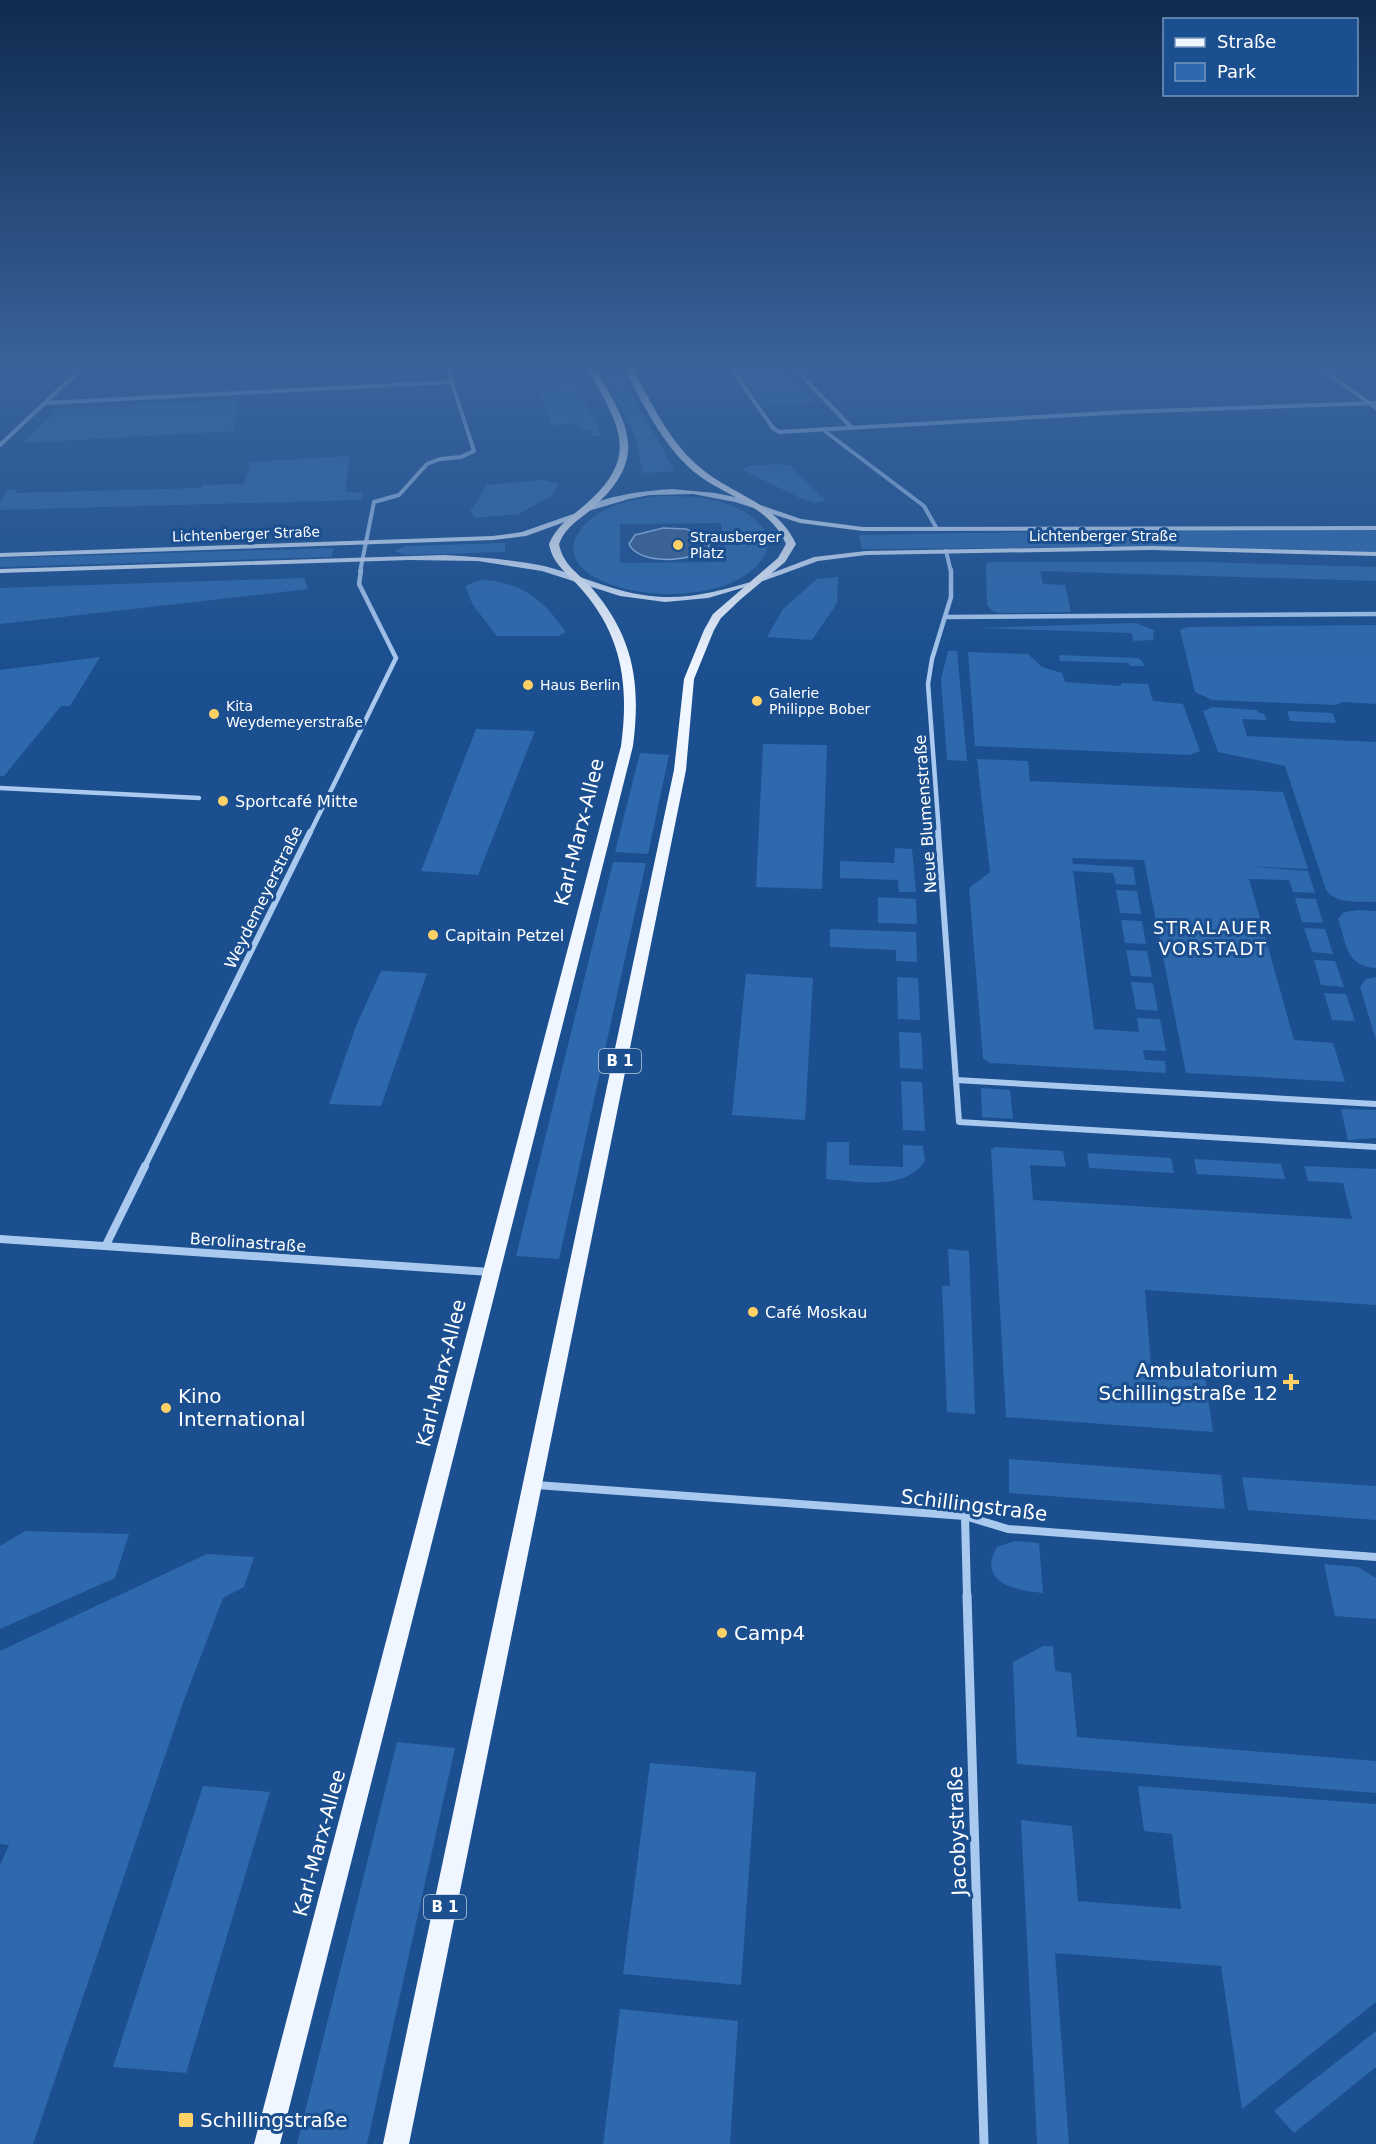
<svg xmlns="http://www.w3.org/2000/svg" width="1376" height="2144" font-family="'DejaVu Sans',sans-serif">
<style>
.green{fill:#2e69ad;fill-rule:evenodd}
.water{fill:#3c6290;stroke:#9cc4f0;stroke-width:1.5}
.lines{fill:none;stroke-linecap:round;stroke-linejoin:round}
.minor-far4{stroke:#a9c9ee;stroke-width:4}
.minor-far3{stroke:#a9c9ee;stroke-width:4.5}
.minor-far2{stroke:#a9c9ee;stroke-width:6}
.minor-far1{stroke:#a9c9ee;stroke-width:8}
.minor{stroke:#a9c9ee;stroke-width:9}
.secondary{fill:#d6e6fa;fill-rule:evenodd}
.primary{fill:#f0f6ff;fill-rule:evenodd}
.poi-dot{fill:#ffd166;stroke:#1b4f8f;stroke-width:2}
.labels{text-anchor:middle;stroke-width:6;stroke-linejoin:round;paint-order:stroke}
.far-street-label{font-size:14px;fill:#fff;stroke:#1b4f8f}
.far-poi-label{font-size:14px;fill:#fff;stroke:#1b4f8f;text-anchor:start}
.shield{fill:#1b4f8f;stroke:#bbcadd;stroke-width:1.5}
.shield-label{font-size:15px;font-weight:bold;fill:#fff}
.poi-label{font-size:16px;fill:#fff;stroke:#1b4f8f;text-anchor:start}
.street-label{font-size:16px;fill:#fff;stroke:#1b4f8f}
.neighbourhood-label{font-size:18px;letter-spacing:1.5px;fill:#fff;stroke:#1b4f8f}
.near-street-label{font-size:20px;fill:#fff;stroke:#1b4f8f}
.near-poi-label{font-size:20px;fill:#fff;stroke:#1b4f8f;text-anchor:start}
</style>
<rect width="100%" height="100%" fill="#1b4f8f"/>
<g class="green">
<polygon points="735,367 780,367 816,402 763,405"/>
<polygon points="620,372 675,471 643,473 636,438 603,373"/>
<polygon points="576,384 602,436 592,436 589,430 582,430 580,423 552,425 535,387"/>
<polygon points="237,400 235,431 23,443 57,409"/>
<polygon points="350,456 345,492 363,493 363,499 359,500 0,510 0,502 7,490 17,490 15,493 201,488 202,485 244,484 250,462"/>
<polygon points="778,464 791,466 826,501 815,503 798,497 741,469 749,466"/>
<polygon points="544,480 558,484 554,494 519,514 475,518 470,512 487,485"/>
<path d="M665,496C697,496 740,499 762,527C769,537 769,551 761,561C712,623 532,589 582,528C601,504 636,498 665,496ZM721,523L726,562L620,563V524Z"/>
<polygon points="1278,528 1376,530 1376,552 1169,547 862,549 859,535"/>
<polygon points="505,543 505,552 405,555 395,551 405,546"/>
<polygon points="334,548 331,557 0,567 0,558"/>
<polygon points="995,562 1201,562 1376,567 1376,581 1040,571 1043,584 1065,585 1071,612 999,613 993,611 987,605 986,566 987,563"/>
<polygon points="838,577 837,603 812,640 767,637 783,609 817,579"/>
<polygon points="304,578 308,589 0,624 0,588"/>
<path d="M481,580C523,582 542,599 566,632L559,636H497L473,605L465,586Z"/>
<polygon points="1136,623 1154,630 1153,640 1134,641 1131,633 976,628"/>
<polygon points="1376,625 1376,704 1343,702 1336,705 1212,700 1195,692 1180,630 1187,627"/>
<polygon points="948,651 957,651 967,761 947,760 941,679"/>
<polygon points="968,652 1028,654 1042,667 1062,673 1065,682 1121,686 1121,683 1148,684 1153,701 1183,704 1200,751 1189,755 975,746"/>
<polygon points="1059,655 1138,658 1142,661 1144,666 1130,666 1129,663 1060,661"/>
<polygon points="100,657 70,706 61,706 4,776 0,776 0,670"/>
<path d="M1213,707L1257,710L1259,713L1264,714L1267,720L1242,719L1247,736L1376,742V902C1360,901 1337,905 1326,890L1285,766L1218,752L1203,711Z"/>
<polygon points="1287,711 1333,713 1336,723 1290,721"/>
<polygon points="476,729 535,731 478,875 421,871"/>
<polygon points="763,744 827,745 822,889 756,887"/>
<polygon points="640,753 669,755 648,854 615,852"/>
<polygon points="977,759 1028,761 1030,781 1283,792 1308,869 1246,866 1308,871 1315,893 1293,892 1289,880 1249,879 1294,1040 1333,1043 1345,1082 1186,1073 1144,860 1072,858 1073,864 1133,867 1136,885 1116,884 1113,873 1073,871 1094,1029 1139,1032 1137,1018 1160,1019 1166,1051 1143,1050 1145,1060 1165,1061 1166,1073 990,1063 983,1058 969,888 990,872"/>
<polygon points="895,848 912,849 916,892 899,892 898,880 840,878 840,861 894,863"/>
<polygon points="613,862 646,863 559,1259 516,1256"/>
<polygon points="1116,890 1137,891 1141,914 1120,913"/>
<polygon points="878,897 916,899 917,924 878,923"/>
<polygon points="1295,898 1316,899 1323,923 1302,922"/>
<path d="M1359,910L1376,911V968C1345,966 1347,944 1338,919L1344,912Z"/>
<polygon points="1121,920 1142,921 1146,944 1125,943"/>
<polygon points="1304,928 1325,929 1333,954 1312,952"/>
<polygon points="830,929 916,932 917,962 896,961 896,950 830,947"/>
<polygon points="1126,950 1147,951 1152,977 1131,976"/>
<polygon points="1314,960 1335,961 1344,987 1321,985"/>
<polygon points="381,971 427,973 381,1106 329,1104 356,1026"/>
<polygon points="746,974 813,978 805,1120 732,1115"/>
<polygon points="897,977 918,978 920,1020 898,1019"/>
<polygon points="1376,977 1376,1040 1360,987 1366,979"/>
<polygon points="1131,982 1153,983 1158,1011 1136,1009"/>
<polygon points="1324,993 1346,994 1355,1021 1332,1020"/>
<polygon points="899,1032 921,1033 923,1069 900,1068"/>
<polygon points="901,1081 922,1082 925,1131 903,1130"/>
<polygon points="981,1088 1010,1090 1013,1119 982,1117"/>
<polygon points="1341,1109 1376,1110 1376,1138 1348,1140"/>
<path d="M827,1142H849V1165L903,1167V1145L923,1146L925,1161C904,1192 856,1181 826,1179Z"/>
<polygon points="995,1147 1063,1151 1066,1167 1030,1165 1033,1200 1352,1219 1343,1183 1308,1181 1304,1166 1376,1169 1376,1305 1145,1290 1151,1366 1204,1371 1213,1432 1006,1417 991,1149"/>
<polygon points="1087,1153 1171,1158 1174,1173 1089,1168"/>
<polygon points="1194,1159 1281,1164 1285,1179 1197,1174"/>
<polygon points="948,1249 969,1251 975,1414 947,1412 942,1286 950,1286"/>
<polygon points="1009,1459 1221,1475 1225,1509 1009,1493"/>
<polygon points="1242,1477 1376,1486 1376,1520 1248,1510"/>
<polygon points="25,1531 129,1534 115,1578 0,1629 0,1546"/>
<path d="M1015,1541L1039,1543L1043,1593C1017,1591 976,1583 997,1547Z"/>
<polygon points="207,1554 254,1557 244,1587 223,1598 183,1703 33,2144 0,2144 0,1865 9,1845 0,1844 0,1651"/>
<polygon points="1324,1564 1358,1567 1376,1578 1376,1619 1335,1616"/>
<polygon points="1043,1646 1053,1646 1055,1671 1071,1673 1077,1737 1376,1761 1376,1793 1017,1764 1013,1662"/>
<polygon points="397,1742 455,1748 367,2144 297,2144"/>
<polygon points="650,1763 756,1772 741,1985 623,1974"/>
<polygon points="203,1786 270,1792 186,2073 113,2067"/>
<polygon points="1138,1786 1376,1804 1376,2002 1242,2109 1221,1966 1055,1953 1069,2144 1037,2144 1021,1820 1072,1826 1078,1901 1181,1909 1172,1834 1144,1831"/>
<polygon points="620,2009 738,2021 730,2144 603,2144"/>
<polygon points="1376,2031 1376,2067 1294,2133 1274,2111"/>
</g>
<path class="water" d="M663,528L686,529L709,539V547C694,562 639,566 629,544L635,535Z"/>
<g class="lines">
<g class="minor-far4">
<polyline points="730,367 773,428 779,432 1125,412 1376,403"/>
<polyline points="793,367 852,428"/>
<polyline points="1319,367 1376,408"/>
<polyline points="45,403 452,382"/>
<polyline points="826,432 924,506 937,529"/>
<polyline points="0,445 83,367"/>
<polyline points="946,551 951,572"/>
<polyline points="360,572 374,502 399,495 427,464 440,459 461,457 474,451 447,367"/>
</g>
<g class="minor-far3">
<polyline points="947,617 1376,614"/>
<polyline points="0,788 199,798"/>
<polyline points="310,833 396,658 359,584 361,570"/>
<polyline points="939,833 928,684 932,659 951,597 951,570"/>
</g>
<g class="minor-far2">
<polyline points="938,832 959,1122 1376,1147"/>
<polyline points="956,1080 1376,1104"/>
<polyline points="144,1168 310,832"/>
</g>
<g class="minor-far1">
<polyline points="0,1239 490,1272"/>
<polyline points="106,1245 145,1166"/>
<polyline points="536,1485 965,1516 1008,1529 1376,1557"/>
<polyline points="965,1516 967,1596"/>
</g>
<polyline class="minor" points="967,1595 984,2144"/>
<g class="secondary">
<path d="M672,489L715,493L740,498L801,519L863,527L1376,526V530L863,531L800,523L735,502L693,494L650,495L629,499L585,512L581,510C604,495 644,491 672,489Z"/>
<polygon points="573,514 576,514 576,518 526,536 493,540 0,557 0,553 493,536 522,532"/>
<polygon points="1152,546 1376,552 1376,556 1152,550 866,555 818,561 763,581 756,579 814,557 866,551"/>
<path d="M444,555C477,557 511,559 544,566C585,576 621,596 664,597C696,598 725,589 755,581L759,583L708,598L665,602L620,596L542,571L478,561L409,560L0,573V569Z"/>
</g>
<g class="primary">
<path d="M587,367H595C627,425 651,455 593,508C580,519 565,527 559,544C563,565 578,573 591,587C634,637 641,683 633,746L280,2144H254L621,746C629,688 623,637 583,591C570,575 553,566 549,544C557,525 571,517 586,504C643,454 617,424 587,367Z"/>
<path d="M623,367H631C651,401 667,438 697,465C730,495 776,501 796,544L785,562L741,599L721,618L714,630L694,679L686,770L409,2144H383L674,770L684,679L704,630L713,614L778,558L786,544C769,504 724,497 693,471C661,443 643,403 623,367Z"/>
</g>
</g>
<linearGradient id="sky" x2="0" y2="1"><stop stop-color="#0f2b4f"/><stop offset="0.55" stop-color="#39639b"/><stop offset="1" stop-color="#39639b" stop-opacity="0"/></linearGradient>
<rect width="1376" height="667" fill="url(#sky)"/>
<g class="poi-dot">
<circle cx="678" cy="545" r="6"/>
<circle cx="528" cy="685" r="6"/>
<circle cx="757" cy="701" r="6"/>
<circle cx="214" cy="714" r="6"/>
<circle cx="223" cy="801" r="6"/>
<circle cx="433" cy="935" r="6"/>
<circle cx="753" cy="1312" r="6"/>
<path d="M1288 1373h6v6h6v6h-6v6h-6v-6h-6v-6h6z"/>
<circle cx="166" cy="1408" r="6"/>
<circle cx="722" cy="1633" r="6"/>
<rect x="178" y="2112" width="16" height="16" rx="3"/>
</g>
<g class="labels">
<g class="far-street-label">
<text transform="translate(246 534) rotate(-2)" y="5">Lichtenberger Straße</text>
<text x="1103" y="541">Lichtenberger Straße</text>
</g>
<g class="far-poi-label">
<text x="690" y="542">Strausberger<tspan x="690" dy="16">Platz</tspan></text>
<text x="540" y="690">Haus Berlin</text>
<text x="769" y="698">Galerie<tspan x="769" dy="16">Philippe Bober</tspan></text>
<text x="226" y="711">Kita<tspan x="226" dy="16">Weydemeyerstraße</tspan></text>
</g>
<g class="shield">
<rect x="599" y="1049" width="42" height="24" rx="4.5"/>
<rect x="424" y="1895" width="42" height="24" rx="4.5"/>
</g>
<g class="shield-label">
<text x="620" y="1066">B 1</text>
<text x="445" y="1912">B 1</text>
</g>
<g class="poi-label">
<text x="235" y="807">Sportcafé Mitte</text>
<text x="445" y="941">Capitain Petzel</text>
<text x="765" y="1318">Café Moskau</text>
</g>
<g class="street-label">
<text transform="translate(925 814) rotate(-94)" y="6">Neue Blumenstraße</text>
<text transform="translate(263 897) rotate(-64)" y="6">Weydemeyerstraße</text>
<text transform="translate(248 1242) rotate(4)" y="6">Berolinastraße</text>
</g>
<g class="neighbourhood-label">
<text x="1213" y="934">STRALAUER<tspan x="1213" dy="21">VORSTADT</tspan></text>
</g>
<g class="near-street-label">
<text transform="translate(579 832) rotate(-76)" y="7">Karl-Marx-Allee</text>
<text transform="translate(441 1373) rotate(-76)" y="7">Karl-Marx-Allee</text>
<text transform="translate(974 1505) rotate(7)" y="7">Schillingstraße</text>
<text transform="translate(957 1831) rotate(-92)" y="7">Jacobystraße</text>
<text transform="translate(319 1843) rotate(-75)" y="7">Karl-Marx-Allee</text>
</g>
<g class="near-poi-label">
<text x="1278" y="1377" text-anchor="end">Ambulatorium<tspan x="1278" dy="23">Schillingstraße 12</tspan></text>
<text x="178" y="1403">Kino<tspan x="178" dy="23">International</tspan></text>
<text x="734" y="1640">Camp4</text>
<text x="200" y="2127">Schillingstraße</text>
</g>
</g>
<rect x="1163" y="18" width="195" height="78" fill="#1b4f8f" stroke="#7695bc" stroke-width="1.5"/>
<rect x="1175" y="38" width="30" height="9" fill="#f0f6ff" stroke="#7695bc" stroke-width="1.5"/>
<text x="1217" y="48" font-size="18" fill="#ffffff">Straße</text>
<rect x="1175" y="63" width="30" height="18" fill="#2e69ad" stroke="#7695bc" stroke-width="1.5"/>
<text x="1217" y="78" font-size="18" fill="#ffffff">Park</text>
</svg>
